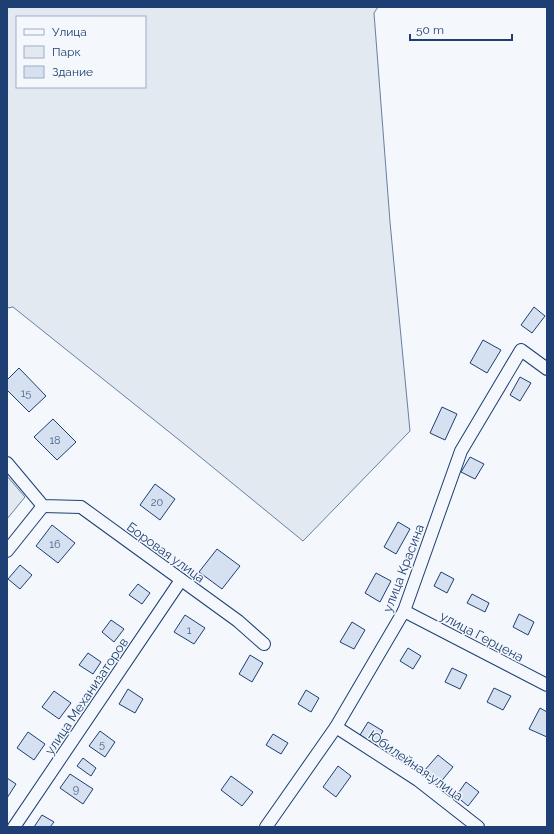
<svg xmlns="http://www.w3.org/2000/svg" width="554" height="834" font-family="Raleway,sans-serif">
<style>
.green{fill:#e3e9f0;stroke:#687fa3;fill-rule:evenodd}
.building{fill:#d5e0f0;stroke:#1d3f73}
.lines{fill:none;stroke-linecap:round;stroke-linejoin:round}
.street-casing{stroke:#1d3f73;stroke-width:14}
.street{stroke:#f4f7fb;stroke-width:12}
.labels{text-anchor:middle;stroke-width:3;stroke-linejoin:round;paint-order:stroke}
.number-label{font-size:11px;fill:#4b6792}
.street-label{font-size:13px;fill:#1d3f73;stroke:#f4f7fb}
</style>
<rect width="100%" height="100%" fill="#f4f7fb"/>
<g class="green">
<path d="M7,7H378L374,13L390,222L410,431L303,541L188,447L13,307L7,308ZM17,17H145V87H17Z"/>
<polygon points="7,476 25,497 7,519"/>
</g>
<g class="building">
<polygon points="534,307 545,316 532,333 521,325"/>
<polygon points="483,340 501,350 487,373 470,363"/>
<polygon points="19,368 46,396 29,412 7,390 7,380"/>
<polygon points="520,377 531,383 520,401 510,395"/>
<polygon points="442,407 457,414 445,440 430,433"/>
<polygon points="53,419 76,442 57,460 34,437"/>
<polygon points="470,457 484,464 475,479 461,472"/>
<polygon points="155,484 175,499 160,520 140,505"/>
<polygon points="398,522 410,529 396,554 384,547"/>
<polygon points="52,525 75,543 58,563 36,546"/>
<polygon points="217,549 240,566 222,589 199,572"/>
<polygon points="20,565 32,575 20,589 8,579"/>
<polygon points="441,572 454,579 447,593 434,586"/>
<polygon points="376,573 391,581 380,602 365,593"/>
<polygon points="138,584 150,593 142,604 129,595"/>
<polygon points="472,594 489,603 485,612 467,603"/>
<polygon points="519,614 534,622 528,635 513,627"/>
<polygon points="185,615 205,628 194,644 174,632"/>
<polygon points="111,620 124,629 114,642 102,632"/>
<polygon points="352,622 365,630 354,649 340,642"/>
<polygon points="408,648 421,656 413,669 400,661"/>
<polygon points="88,653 101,662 93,674 79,665"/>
<polygon points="250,655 263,663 252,682 239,674"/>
<polygon points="452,668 467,675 460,689 445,682"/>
<polygon points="494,688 511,696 503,710 487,702"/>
<polygon points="128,689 143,699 135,713 119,704"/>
<polygon points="306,690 319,698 311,712 298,704"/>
<polygon points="54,691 71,703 59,719 42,707"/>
<polygon points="540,708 547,712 547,737 529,729"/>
<polygon points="368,722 383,731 375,745 360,735"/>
<polygon points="100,731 115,742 105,757 89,746"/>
<polygon points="28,732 45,744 34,760 17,748"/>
<polygon points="273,734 288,743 281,754 266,745"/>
<polygon points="438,755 453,767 439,784 424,771"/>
<polygon points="83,758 96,768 91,776 77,766"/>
<polygon points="338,766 351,776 336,797 323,787"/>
<polygon points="70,774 93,789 83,804 60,788"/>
<polygon points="231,776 253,792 242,806 221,790"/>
<polygon points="7,778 16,784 7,798"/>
<polygon points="466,782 479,792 468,806 456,796"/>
<polygon points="42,815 54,822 50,827 34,827"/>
</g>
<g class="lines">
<g class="street-casing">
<g id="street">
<polyline points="7,463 43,506 81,507 238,621 264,644"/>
<polyline points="7,551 43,506"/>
<polyline points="404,611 547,685"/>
<polyline points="336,727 418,780 478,827"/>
<polyline points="14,827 181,580"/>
<polyline points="266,827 336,727 404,611 461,451 521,350 547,369"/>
</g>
</g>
<use href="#street" class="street"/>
</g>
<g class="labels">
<g class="number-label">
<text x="26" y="397">15</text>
<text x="55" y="444">18</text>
<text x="157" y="506">20</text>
<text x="55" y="548">16</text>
<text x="189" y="634">1</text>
<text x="102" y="748">5</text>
<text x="76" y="793">9</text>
</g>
<g class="street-label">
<text transform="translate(166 552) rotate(36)" y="5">Боровая улица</text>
<text transform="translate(403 568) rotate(-69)" y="5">улица Красина</text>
<text transform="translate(482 636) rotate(28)" y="5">улица Герцена</text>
<text transform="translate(86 696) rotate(-56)" y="5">улица Механизаторов</text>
<text transform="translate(416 765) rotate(35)" y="5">Юбилейная улица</text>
</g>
</g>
<rect width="554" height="834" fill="none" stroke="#1d3f73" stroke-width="16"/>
<rect x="16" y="16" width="130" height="72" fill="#f4f7fb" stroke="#9eadc5"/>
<rect x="24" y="29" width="20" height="6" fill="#f4f7fb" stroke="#9eadc5"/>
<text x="52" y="36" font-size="12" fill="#1d3f73">Улица</text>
<rect x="24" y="46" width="20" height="12" fill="#e3e9f0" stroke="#9eadc5"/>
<text x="52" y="56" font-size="12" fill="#1d3f73">Парк</text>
<rect x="24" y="66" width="20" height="12" fill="#d5e0f0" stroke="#9eadc5"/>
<text x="52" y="76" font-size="12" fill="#1d3f73">Здание</text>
<path d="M410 34v6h102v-6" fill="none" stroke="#1d3f73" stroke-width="2"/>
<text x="416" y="34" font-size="12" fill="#1d3f73" stroke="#f4f7fb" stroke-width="3" paint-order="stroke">50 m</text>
</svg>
